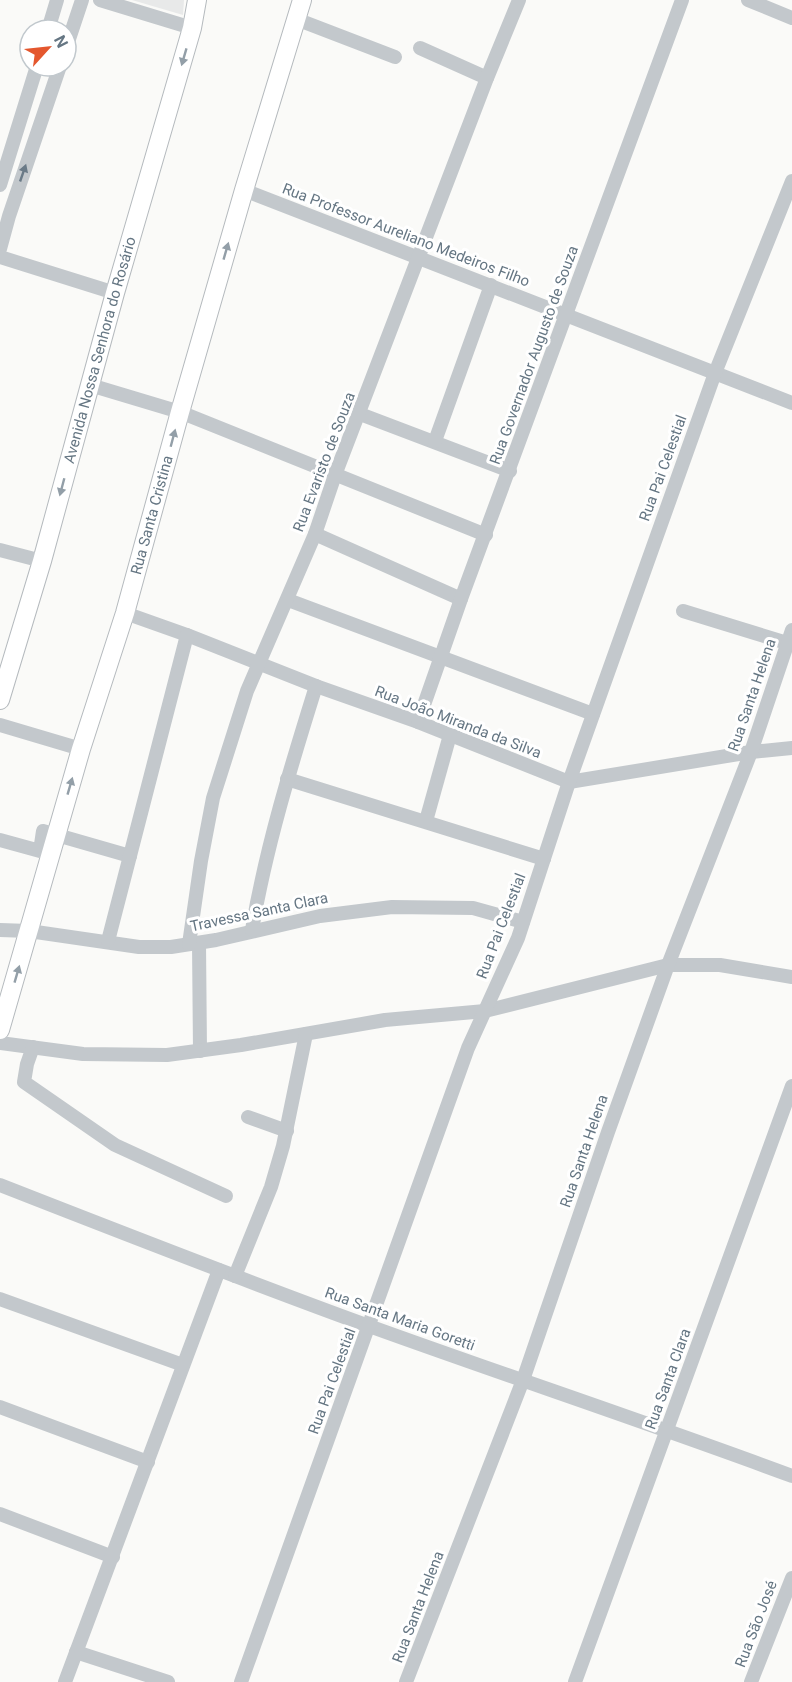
<svg xmlns="http://www.w3.org/2000/svg" width="792" height="1682" font-family="Roboto,sans-serif">
<style>
.built{fill:#e8e9e9}
.lines{fill:none;stroke-linecap:round;stroke-linejoin:round}
.major-casing{stroke:#b5babe;stroke-width:20}
.minor{stroke:#c3c8cc;stroke-width:14}
.major{stroke:#fff;stroke-width:18}
.oneway{fill:#939fa8}
.oneway2{fill:#6a7a87}
.labels{text-anchor:middle;stroke-width:6;stroke-linejoin:round;paint-order:stroke}
.street-label{font-size:15px;fill:#657683;stroke:#fff}
</style>
<rect width="100%" height="100%" fill="#fafaf8"/>
<polygon class="built" points="132,0 184,0 183,15"/>
<g class="lines">
<g class="major-casing">
<g id="major">
<path id="s1" d="M0,700L42,561L115,293L192,28L197,0"/>
<path id="s2" d="M0,1030L81,749L125,613L180,412L244,190L302,0"/>
</g>
</g>
<g class="minor">
<polyline points="100,0 192,28"/>
<polyline points="748,0 792,18"/>
<polyline points="296,19 395,57"/>
<polyline points="48,30 57,0"/>
<polyline points="66,48 82,0"/>
<polyline points="420,48 487,78"/>
<polyline points="0,185 37,66"/>
<polyline points="244,190 792,403"/>
<polyline points="0,249 9,216 60,66"/>
<polyline points="0,257 115,293"/>
<polyline points="90,385 180,412 486,535"/>
<polyline points="360,414 510,471"/>
<polyline points="435,441 491,285"/>
<polyline points="315,534 461,599"/>
<polyline points="0,550 42,561"/>
<polyline points="288,600 593,714"/>
<polyline points="683,611 787,643"/>
<polyline points="125,613 187,635 316,686 418,722 569,782 751,752 792,748"/>
<polyline points="418,722 461,599 682,0"/>
<polyline points="0,725 81,749"/>
<polyline points="287,779 544,859"/>
<polyline points="426,821 450,735"/>
<polyline points="0,840 40,851 43,831 130,856"/>
<polyline points="0,930 29,931 139,947 171,947 216,940 320,916 392,907 473,908 523,922"/>
<path d="M252,930C266,847 291,766 316,686"/>
<polyline points="108,941 187,635"/>
<polyline points="199,943 200,1051"/>
<polyline points="189,944 201,861 213,798 247,691 315,534 335,475 487,78 519,0"/>
<polyline points="0,1043 83,1054 167,1055 241,1045 385,1020 485,1011 668,965 720,965 792,977"/>
<polyline points="33,1047 27,1064 24,1082 115,1145 226,1196"/>
<polyline points="248,1117 287,1131"/>
<path d="M0,1185C123,1233 245,1281 369,1326C510,1377 652,1424 792,1476"/>
<polyline points="235,1276 271,1187 283,1146 306,1034"/>
<polyline points="0,1299 183,1365"/>
<polyline points="0,1407 148,1462"/>
<polyline points="0,1514 113,1557"/>
<polyline points="76,1652 168,1682"/>
<polyline points="65,1682 219,1270"/>
<polyline points="241,1682 468,1048 518,938 569,782 715,373 792,181"/>
<polyline points="406,1682 523,1380 608,1132 668,965 751,752 792,630"/>
<polyline points="575,1682 792,1086"/>
<polyline points="751,1682 792,1578"/>
</g>
<use href="#major" class="major"/>
</g>
<defs><path id="oneway-solid" d="M-6-.8H1V-3.2L6.5 0L1 3.2V.8H-6Z" transform="scale(1.5)"/></defs>
<g class="oneway">
<use href="#oneway-solid" transform="translate(184 57) rotate(106)"/>
<use href="#oneway-solid" transform="translate(226 251) rotate(-74)"/>
<use href="#oneway-solid" transform="translate(173 438) rotate(-75)"/>
<use href="#oneway-solid" transform="translate(62 487) rotate(105)"/>
<use href="#oneway-solid" transform="translate(70 786) rotate(-74)"/>
<use href="#oneway-solid" transform="translate(17 974) rotate(-74)"/>
</g>
<use class="oneway2" href="#oneway-solid" transform="translate(23 173) rotate(-71)"/>
<g class="labels">
<g class="street-label">
<text transform="translate(406 235) rotate(21)" y="5">Rua Professor Aureliano Medeiros Filho</text>
<text dy="5" stroke="none"><textPath href="#s1" startOffset="364">Avenida Nossa Senhora do Rosário</textPath></text>
<text transform="translate(534 355) rotate(-70)" y="5">Rua Governador Augusto de Souza</text>
<text transform="translate(324 462) rotate(-69)" y="5">Rua Evaristo de Souza</text>
<text transform="translate(663 468) rotate(-70)" y="5">Rua Pai Celestial</text>
<text dy="5" stroke="none"><textPath href="#s2" startOffset="537">Rua Santa Cristina</textPath></text>
<text transform="translate(752 695) rotate(-71)" y="5">Rua Santa Helena</text>
<text transform="translate(458 722) rotate(21)" y="5">Rua João Miranda da Silva</text>
<text transform="translate(259 912) rotate(-12)" y="5">Travessa Santa Clara</text>
<text transform="translate(501 926) rotate(-69)" y="5">Rua Pai Celestial</text>
<text transform="translate(584 1151) rotate(-71)" y="5">Rua Santa Helena</text>
<text transform="translate(400 1319) rotate(20)" y="5">Rua Santa Maria Goretti</text>
<text transform="translate(668 1379) rotate(-70)" y="5">Rua Santa Clara</text>
<text transform="translate(332 1381) rotate(-70)" y="5">Rua Pai Celestial</text>
<text transform="translate(418 1607) rotate(-69)" y="5">Rua Santa Helena</text>
<text transform="translate(756 1624) rotate(-69)" y="5">Rua São José</text>
</g>
</g>
<g transform="translate(48 48) rotate(63)"><circle r="28" fill="#ffffff" stroke="#c1c8cd" stroke-width="1.5"/>
<path d="M0-4.5L10 22L0 15L-10 22Z" fill="#e4572e"/>
<text y="-9" font-size="16" font-weight="bold" text-anchor="middle" fill="#657683">N</text>
</g>
</svg>
